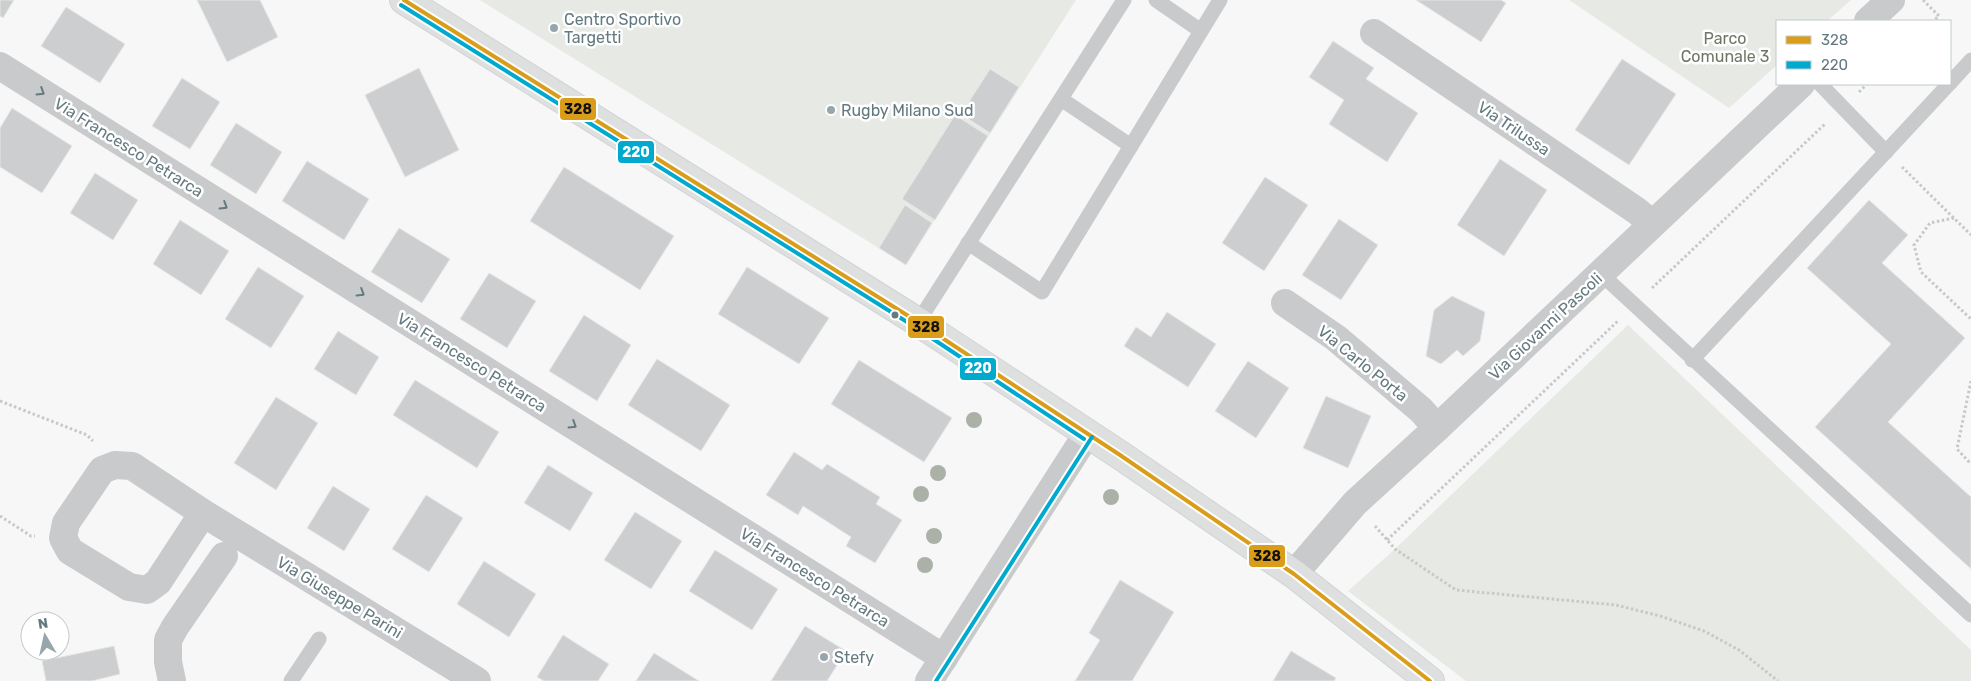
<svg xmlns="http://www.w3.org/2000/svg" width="1971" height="681" font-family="Rubik,sans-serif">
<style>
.green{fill:#e7e9e4}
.building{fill:#cccecf;stroke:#e6e6e6}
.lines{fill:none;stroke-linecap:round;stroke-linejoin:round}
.secondary-casing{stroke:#d2d3d4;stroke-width:30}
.path{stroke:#c7c9c9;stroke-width:3;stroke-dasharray:2.5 2.5;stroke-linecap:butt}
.service{stroke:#c8cacb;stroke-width:15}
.minor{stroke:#c8cacb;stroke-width:28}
.secondary{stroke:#dedfdf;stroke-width:28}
.bus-1-casing{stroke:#fff;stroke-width:8}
.bus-2-casing{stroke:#fff;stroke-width:8}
.bus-1{stroke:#da9d1a;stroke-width:4}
.bus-2{stroke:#00a9ce;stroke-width:4}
.tree{fill:#abb1a6}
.oneway{stroke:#647a80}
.poi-dot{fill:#97a6aa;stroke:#fff;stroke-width:2}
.bus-dot{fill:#647a80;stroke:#fff;stroke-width:2}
.labels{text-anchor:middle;stroke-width:5;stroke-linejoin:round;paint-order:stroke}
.poi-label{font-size:16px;fill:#647a80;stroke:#fff;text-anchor:start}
.park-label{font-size:16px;fill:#6c7863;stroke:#fff}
.street-label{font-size:16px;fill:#647a80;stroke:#fff}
.line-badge{stroke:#fff;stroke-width:2}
.badge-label{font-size:14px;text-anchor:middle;font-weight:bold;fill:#fff}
.pale-badge-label{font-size:14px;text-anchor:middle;font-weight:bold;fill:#111}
</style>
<rect width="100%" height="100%" fill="#f7f7f7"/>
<g class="green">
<polygon points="480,0 1076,0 906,265"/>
<polygon points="1569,0 1851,0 1827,21 1777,21 1777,65 1729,108"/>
<polygon points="1628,325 1971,650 1971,681 1466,681 1348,591 1395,549"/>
</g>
<g class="building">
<polygon points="0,0 14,0 3,18 0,16"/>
<polygon points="197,0 260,0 278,37 227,62"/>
<polygon points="1416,0 1501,0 1506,3 1481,42"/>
<polygon points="66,7 125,44 100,83 41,46"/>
<polygon points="1333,41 1374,68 1366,79 1418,113 1387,162 1329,124 1344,100 1309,77"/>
<polygon points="1622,59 1676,94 1629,165 1575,130"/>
<polygon points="419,68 459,150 405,177 365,95"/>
<polygon points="990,69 1019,87 990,133 961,114"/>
<polygon points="182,78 220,102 190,149 152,126"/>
<polygon points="12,108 72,146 42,193 0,167 0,128"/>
<polygon points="955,115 988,136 935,220 902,199"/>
<polygon points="236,123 282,152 256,194 210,165"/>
<polygon points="1500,159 1547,190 1504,256 1457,225"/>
<polygon points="307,161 369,199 344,240 282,201"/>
<polygon points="564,167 674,236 640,290 530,221"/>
<polygon points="95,173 138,200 113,240 70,213"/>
<polygon points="1265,177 1308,205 1264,271 1222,243"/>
<polygon points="1869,200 1908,235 1882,263 1965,338 1888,422 1971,497 1971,569 1815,427 1891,344 1807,268"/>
<polygon points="905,205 932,223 906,265 879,248"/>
<polygon points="1339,219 1378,245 1341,300 1302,275"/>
<polygon points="180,220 229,251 201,295 153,264"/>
<polygon points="399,228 450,259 422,303 371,272"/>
<polygon points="258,267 304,296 271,348 225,319"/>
<polygon points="747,267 829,318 799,364 718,314"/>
<polygon points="489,273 536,301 507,348 460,319"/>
<polygon points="1452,296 1485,312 1480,341 1463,356 1457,350 1441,364 1426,356 1434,310"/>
<polygon points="1167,312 1216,344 1188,387 1124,346 1136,327 1151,337"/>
<polygon points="584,315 631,345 597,401 549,371"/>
<polygon points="338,331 379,357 356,395 314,369"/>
<polygon points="657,359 730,405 701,451 628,405"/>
<polygon points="859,360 952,418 924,462 831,404"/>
<polygon points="1248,361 1289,388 1256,438 1215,411"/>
<polygon points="415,380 499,432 477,468 393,415"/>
<polygon points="1326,396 1371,416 1348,468 1303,448"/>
<polygon points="276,397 318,423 276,490 234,463"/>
<polygon points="794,452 822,470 827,464 880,497 876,504 902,520 875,563 846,546 851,537 803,506 798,515 766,495"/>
<polygon points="548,465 593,493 570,531 524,503"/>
<polygon points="333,486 370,509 344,551 307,528"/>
<polygon points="426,495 463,518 429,572 392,549"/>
<polygon points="635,512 682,541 651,589 604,560"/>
<polygon points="715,550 778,589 752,630 689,591"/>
<polygon points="484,561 536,594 509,637 457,604"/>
<polygon points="1120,580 1174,612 1132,681 1075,681 1100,640 1089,633"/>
<polygon points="805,626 846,651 827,681 771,681"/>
<polygon points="563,635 609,664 598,681 544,681 537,677"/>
<polygon points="114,646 120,674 92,681 46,681 42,661"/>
<polygon points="1291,651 1336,678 1334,681 1273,681"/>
<polygon points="654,653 699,681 636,681"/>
</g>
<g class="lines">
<g class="secondary-casing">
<polyline id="secondary" points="404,0 918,322 1120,455 1294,574 1430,681"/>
</g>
<g class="path">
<polyline points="1923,0 1939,16 1933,21"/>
<polyline points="1859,92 1867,84"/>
<polyline points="1902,167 1971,235"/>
<polyline points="1954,218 1930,223 1914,245 1921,272 1971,319"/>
<polyline points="1652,288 1825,124"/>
<polyline points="1971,381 1957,449 1971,464"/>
<polyline points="0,401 87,435 93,441"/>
<polyline points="0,516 31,536 35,536"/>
<polyline points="1375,526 1395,549 1456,590 1616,605 1660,616 1704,631 1739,650 1778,681"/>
<polyline points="1387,540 1619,320"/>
</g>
<g class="service">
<polyline points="1156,0 1201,31"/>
<polyline points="1950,83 1971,60"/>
<polyline points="1820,84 1886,152"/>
<polyline points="1061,99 1131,146"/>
<polyline points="968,243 1042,292 1220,0"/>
<polyline points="1600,273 1971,615"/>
<polyline points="918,322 1124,0"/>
<polyline points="1692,360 1949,84"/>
<polyline points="291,681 319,639"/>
</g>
<g class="minor">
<polyline points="1868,21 1891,0"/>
<polyline points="1374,33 1637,211 1652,224"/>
<polyline points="0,66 944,658"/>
<polyline points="1285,303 1336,338 1421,410 1437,428"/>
<polyline points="203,513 158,582 147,590 129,587 70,551 63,538 66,523 102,470 115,465 132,466 203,513 477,681"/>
<polyline points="1294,574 1355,503 1437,428 1801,84"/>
<polyline points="172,681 168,662 168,640 175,627 224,556"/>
<polyline points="929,681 1087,434"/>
</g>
<use href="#secondary" class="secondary"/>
<g class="bus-1-casing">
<polyline id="bus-1" points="404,0 918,322 1120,455 1294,574 1430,681"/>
</g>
<g class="bus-2-casing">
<g id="bus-2">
<polyline points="401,5 915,327 1084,439"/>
<polyline points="936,681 1092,437"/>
</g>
</g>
<use href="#bus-1" class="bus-1"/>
<use href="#bus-2" class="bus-2"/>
</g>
<g class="tree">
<circle cx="974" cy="420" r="8"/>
<circle cx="938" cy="473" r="8"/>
<circle cx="921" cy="494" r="8"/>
<circle cx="1111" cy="497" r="8"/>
<circle cx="934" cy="536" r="8"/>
<circle cx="925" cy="565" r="8"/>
</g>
<defs><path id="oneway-chevron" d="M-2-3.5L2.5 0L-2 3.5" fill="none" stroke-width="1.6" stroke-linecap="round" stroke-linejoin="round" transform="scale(1.25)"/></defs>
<g class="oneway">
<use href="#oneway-chevron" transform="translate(41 92) rotate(32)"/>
<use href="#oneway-chevron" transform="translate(224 206) rotate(32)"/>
<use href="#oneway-chevron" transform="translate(361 293) rotate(32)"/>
<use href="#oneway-chevron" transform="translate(573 425) rotate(32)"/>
</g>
<g class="poi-dot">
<circle cx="554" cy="28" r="5"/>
<circle cx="831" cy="110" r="5"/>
<circle cx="824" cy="657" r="5"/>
</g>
<circle class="bus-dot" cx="895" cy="315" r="4.5"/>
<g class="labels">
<g class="poi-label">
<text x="564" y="25">Centro Sportivo<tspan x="564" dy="18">Targetti</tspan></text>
<text x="841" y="116">Rugby Milano Sud</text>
<text x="834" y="663">Stefy</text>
</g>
<g class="park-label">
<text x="1725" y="44">Parco<tspan x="1725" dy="18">Comunale 3</tspan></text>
</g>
<g class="street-label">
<text transform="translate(1514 128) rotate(34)" y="6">Via Trilussa</text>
<text transform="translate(129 147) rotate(32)" y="6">Via Francesco Petrarca</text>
<text transform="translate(1545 326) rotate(-43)" y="6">Via Giovanni Pascoli</text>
<text transform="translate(472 362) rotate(32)" y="6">Via Francesco Petrarca</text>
<text transform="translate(1363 363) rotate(39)" y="6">Via Carlo Porta</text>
<text transform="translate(815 577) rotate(32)" y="6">Via Francesco Petrarca</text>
<text transform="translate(340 597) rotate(31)" y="6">Via Giuseppe Parini</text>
</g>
</g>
<g class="line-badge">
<rect x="559" y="97" width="38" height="24" rx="5" fill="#da9d1a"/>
<rect x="617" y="140" width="38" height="24" rx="5" fill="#00a9ce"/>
<rect x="907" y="315" width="38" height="24" rx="5" fill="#da9d1a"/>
<rect x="959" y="357" width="38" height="24" rx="5" fill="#00a9ce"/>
<rect x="1248" y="544" width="38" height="24" rx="5" fill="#da9d1a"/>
</g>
<g class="badge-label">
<text x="636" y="157">220</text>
<text x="978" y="373">220</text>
</g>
<g class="pale-badge-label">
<text x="578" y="114">328</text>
<text x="926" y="332">328</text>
<text x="1267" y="561">328</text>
</g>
<rect x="1776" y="20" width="175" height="65" fill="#ffffff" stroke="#c1cacc"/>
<rect x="1786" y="36" width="25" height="8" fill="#da9d1a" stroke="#c1cacc"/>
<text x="1821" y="45" font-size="15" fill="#647a80">328</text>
<rect x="1786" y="61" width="25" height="8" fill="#00a9ce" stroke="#c1cacc"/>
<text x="1821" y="70" font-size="15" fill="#647a80">220</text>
<g transform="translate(45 636) rotate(351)"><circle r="24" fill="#ffffff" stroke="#c1cacc"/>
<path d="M0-4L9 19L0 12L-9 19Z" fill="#97a6aa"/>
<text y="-8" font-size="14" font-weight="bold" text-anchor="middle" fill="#647a80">N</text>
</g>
</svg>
